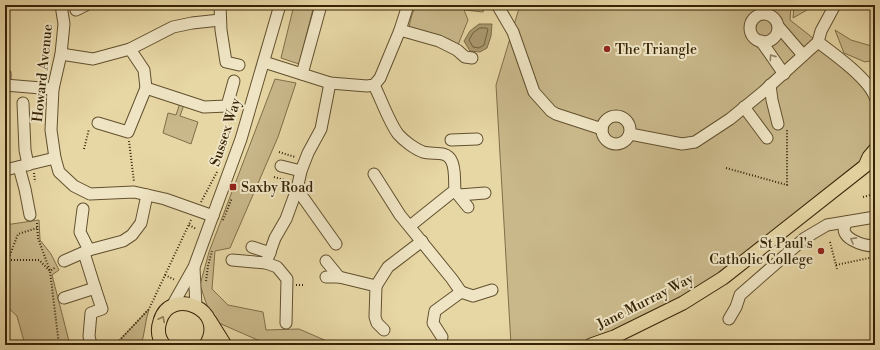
<svg xmlns="http://www.w3.org/2000/svg" width="880" height="350" font-family="'Libre Bodoni',serif">
<style>
.green{fill:#c9b88a;stroke:#806e48}
.water{fill:#ab9a6f;stroke:#7c6a45}
.lines{fill:none;stroke-linecap:round;stroke-linejoin:round}
.shore{stroke:#705e3a;stroke-width:1}
.minor-casing{stroke:#62502e;stroke-width:13}
.major-casing{stroke:#362306;stroke-width:15}
.path{stroke:#362306;stroke-width:2;stroke-dasharray:1 2;stroke-linecap:butt}
.minor{stroke:#efe5c4;stroke-width:11}
.major{stroke:#e7d7a5;stroke-width:13}
.oneway{stroke:#928465}
.oneway2{stroke:#8e7d56}
.poi-dot{fill:#8f2418;stroke:#efe5c4;stroke-width:1.5}
.labels{text-anchor:middle;stroke-width:4;stroke-linejoin:round;paint-order:stroke}
.poi-label{font-size:14px;fill:#362306;stroke:#efe5c4;text-anchor:start}
.street-label{font-size:14px;fill:#362306;stroke:#efe5c4}
</style>
<rect width="100%" height="100%" fill="#e7d7a5"/>
<filter id="stains"><feTurbulence type="fractalNoise" baseFrequency=".005" numOctaves="4"/><feColorMatrix values="0 0 0 0 .2 0 0 0 0 .09 0 0 0 0 .02 0 0 0 .5 -.17"/></filter>
<radialGradient id="worn" r=".72"><stop offset=".6" stop-color="#630" stop-opacity="0"/><stop offset="1" stop-color="#630" stop-opacity=".3"/></radialGradient>
<g class="green">
<polygon points="294,5 314,5 299,64 281,58"/>
<path d="M421,5H485L483,12L464,10L468,20L458,45L449,39L409,27C411,19 412,7 421,5Z"/>
<polygon points="520,5 791,5 790,20 818,42 875,93 875,150 723,278 614,337 583,345 511,345 496,85"/>
<polygon points="794,5 808,5 807,10 793,18"/>
<polygon points="835,30 851,40 875,47 875,60 865,62 844,53"/>
<polygon points="275,79 296,83 278,137 230,248 215,251 212,289 228,305 263,312 266,330 299,329 336,345 269,345 212,320 200,285 209,252"/>
<polygon points="181,100 185,102 180,116 198,122 191,144 163,133 168,113 176,115"/>
<polygon points="39,220 40,240 51,254 59,270 52,275 70,345 25,345 17,316 5,305 5,225"/>
<path d="M149,309C145,321 145,333 141,345H115Z"/>
</g>
<polygon class="water" points="479,24 492,24 491,36 487,48 480,52 470,51 464,41 470,31"/>
<g class="lines">
<polygon class="shore" points="480,28 486,28 488,29 484,45 479,48 473,47 469,40 473,33"/>
<g class="minor-casing">
<g id="minor">
<polyline points="61,5 64,24 61,54 53,89 51,130 55,158 59,172 74,186 90,194 134,192 165,199 213,216"/>
<polyline points="220,5 221,30 226,62 239,65"/>
<polyline points="500,5 499,8 513,32 534,92 551,111 556,114 602,129"/>
<polyline points="76,10 86,5"/>
<circle cx="764" cy="28" r="14"/>
<polyline points="778,26 803,55"/>
<polyline points="400,30 439,41 457,50 465,57 472,58"/>
<polyline points="761,41 784,74"/>
<path d="M818,42C834,54 868,78 875,97"/>
<polyline points="818,42 821,31 835,5"/>
<polyline points="130,49 173,27 192,23 220,20"/>
<polyline points="61,54 93,59 130,49 144,70 146,88 204,107 227,106 234,81"/>
<polyline points="264,62 330,83 367,86 374,85 380,78 400,30 408,5"/>
<polyline points="302,74 321,5"/>
<polyline points="5,81 5,74"/>
<polyline points="5,85 53,89"/>
<path d="M374,85C381,99 389,122 398,134C404,141 415,149 423,152C432,155 446,150 451,160C456,168 454,182 455,190L410,226"/>
<polyline points="770,85 772,100 778,124"/>
<polyline points="23,103 25,150 28,165"/>
<polyline points="744,107 767,138"/>
<circle cx="616" cy="130" r="14"/>
<polyline points="98,123 128,132 146,88"/>
<polyline points="630,134 682,144 695,142 730,119 763,92 818,42"/>
<polyline points="451,140 477,139"/>
<polyline points="281,166 301,171"/>
<polyline points="19,167 25,189 30,215"/>
<polyline points="5,170 55,158"/>
<polyline points="374,174 400,215 452,279 461,292"/>
<polyline points="297,189 336,244"/>
<polyline points="455,191 468,207"/>
<polyline points="459,195 485,193"/>
<polyline points="83,209 80,232 89,250"/>
<path d="M847,222C835,238 864,246 875,246"/>
<polyline points="252,247 270,253"/>
<polyline points="84,253 95,288"/>
<polyline points="232,260 266,263 277,267 287,279 286,323"/>
<polyline points="64,261 89,250 123,241 132,235 141,223 147,195"/>
<polyline points="326,261 339,277"/>
<polyline points="266,263 275,238 286,219 297,189 301,171 308,153 321,129 330,83"/>
<polyline points="194,268 196,306"/>
<polyline points="326,277 339,277 376,286 375,317 377,323 384,330"/>
<polyline points="376,286 388,267 422,241"/>
<polyline points="64,298 95,288 102,309 91,313 89,336 91,345"/>
<polyline points="172,306 194,267 241,139 280,5"/>
<polyline points="729,319 736,307 740,295 805,238 827,225 875,217"/>
<polyline points="442,337 433,323 435,311 461,292 473,296 492,290"/>
</g>
</g>
<g class="major-casing">
<g id="major">
<polyline points="210,321 225,345"/>
<path d="M164,345C158,338 157,330 160,321C170,286 228,309 206,345"/>
<polyline points="591,345 614,337 683,303 723,278 865,166 869,157 875,150"/>
</g>
</g>
<g class="path">
<polyline points="129,141 134,182"/>
<polyline points="84,149 89,129"/>
<polyline points="279,152 295,157"/>
<polyline points="726,168 787,185 787,130"/>
<polyline points="34,173 35,182"/>
<polyline points="274,177 288,181"/>
<polyline points="863,197 875,194"/>
<polyline points="201,202 217,172"/>
<polyline points="223,220 232,198"/>
<polyline points="37,223 38,238 50,271 59,345"/>
<polyline points="189,225 196,229"/>
<polyline points="830,242 837,269"/>
<polyline points="5,259 10,255 18,234 37,228"/>
<polyline points="5,260 39,260 50,271 56,267"/>
<polyline points="836,265 874,257"/>
<polyline points="165,275 175,280"/>
<polyline points="206,281 208,266 212,251"/>
<polyline points="296,285 305,285"/>
<polyline points="115,345 149,309 191,220"/>
</g>
<use href="#minor" class="minor"/>
<use href="#major" class="major"/>
</g>
<defs><path id="oneway-chevron" d="M-2-3.5L2.5 0L-2 3.5" fill="none" stroke-width="1.6" stroke-linecap="round" stroke-linejoin="round"/></defs>
<g class="oneway">
<use href="#oneway-chevron" transform="translate(772 57) rotate(-125)"/>
<use href="#oneway-chevron" transform="translate(853 240) rotate(-151)"/>
</g>
<use class="oneway2" href="#oneway-chevron" transform="translate(162 319) rotate(-64)"/>
<g class="poi-dot">
<circle cx="607" cy="49" r="4"/>
<rect x="229" y="183" width="8" height="8" rx="2"/>
<circle cx="821" cy="251" r="4"/>
</g>
<g class="labels">
<g class="poi-label">
<text x="615" y="54">The Triangle</text>
<text x="241" y="192">Saxby Road</text>
<text x="813" y="248" text-anchor="end">St Paul's<tspan x="813" dy="16">Catholic College</tspan></text>
</g>
<g class="street-label">
<text transform="translate(42 73) rotate(-84)" y="5">Howard Avenue</text>
<text transform="translate(225 132) rotate(-72)" y="5">Sussex Way</text>
<text transform="translate(645 301) rotate(-27)" y="5">Jane Murray Way</text>
</g>
</g>
<rect width="880" height="350" fill="none" stroke="#e7d7a5" stroke-width="20"/>
<rect x="6" y="6" width="868" height="338" fill="none" stroke="#362306" stroke-width="2"/>
<rect x="10" y="10" width="860" height="330" fill="none" stroke="#362306"/>
<rect width="100%" height="100%" filter="url(#stains)"/>
<rect width="100%" height="100%" fill="url(#worn)"/>
</svg>
